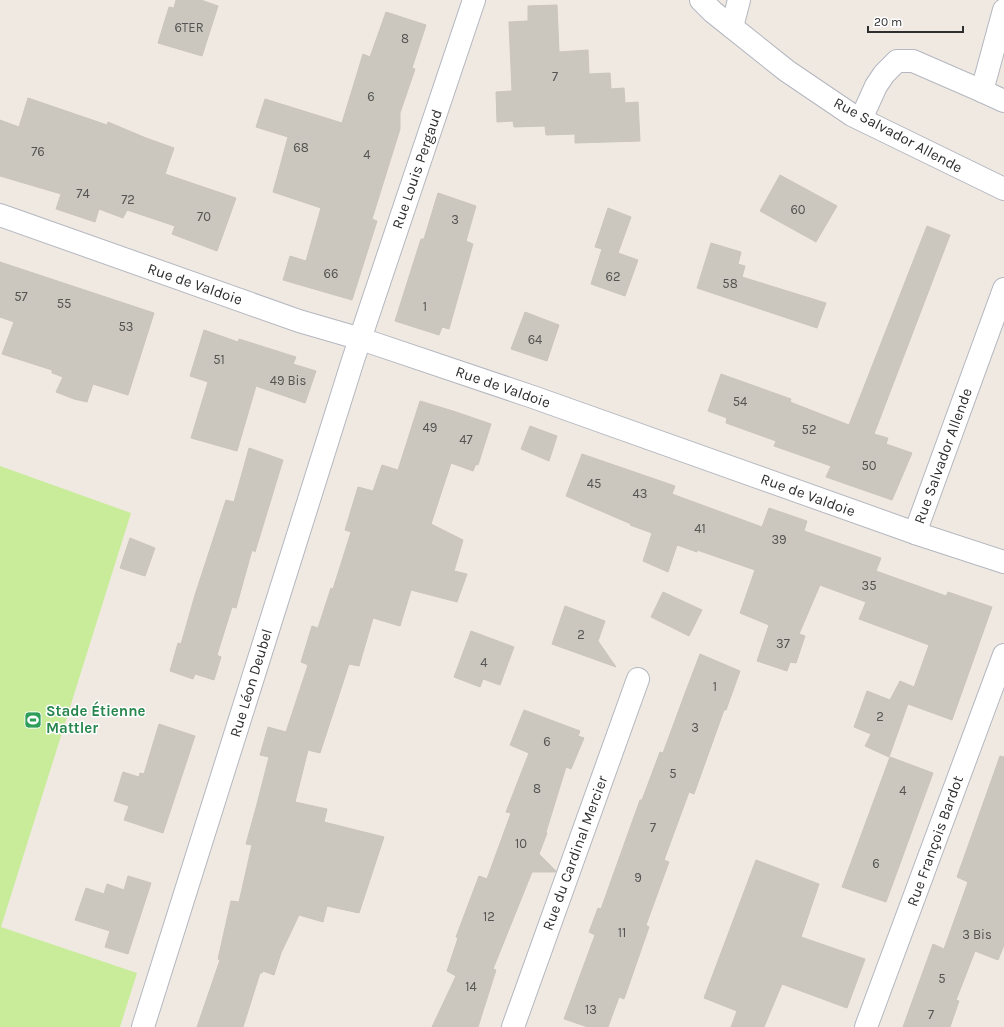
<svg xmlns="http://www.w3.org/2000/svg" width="1004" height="1027" font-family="Karla,sans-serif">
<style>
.pitch{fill:#c9ec9a}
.building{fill:#cbc7bf;stroke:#cbc5ba}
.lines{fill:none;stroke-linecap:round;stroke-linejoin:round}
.minor-casing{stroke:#b4b7c1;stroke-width:24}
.minor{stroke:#fff;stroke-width:22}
.labels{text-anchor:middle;stroke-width:3;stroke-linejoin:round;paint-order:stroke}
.number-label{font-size:13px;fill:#555452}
.street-label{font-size:15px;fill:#2e2e2e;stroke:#fff}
.leisure-label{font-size:15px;font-weight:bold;fill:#27864d;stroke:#fff;text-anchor:start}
</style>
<rect width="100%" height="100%" fill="#efe9e1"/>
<polygon class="pitch" points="0,466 131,513 1,927 137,973 120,1027 0,1027"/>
<g class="building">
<polygon points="176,0 201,0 218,6 202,56 158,43 169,7 174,8"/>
<polygon points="557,5 559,52 588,50 589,74 610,73 611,89 624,88 625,103 638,102 640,141 575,143 575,134 546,135 545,126 514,127 513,121 497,122 496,92 512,91 509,22 528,21 528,6"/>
<polygon points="386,12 426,25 412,68 415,69 400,113 400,129 372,219 377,221 352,300 283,280 290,256 306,261 321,208 273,192 288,137 256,127 265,99 342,123 363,54 370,57"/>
<polygon points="28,98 107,125 108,122 146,138 174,148 165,174 236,198 217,251 172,234 175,226 127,210 123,218 99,209 95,222 56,209 61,194 0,176 0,120 19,127"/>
<polygon points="780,175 837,206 816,242 760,211"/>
<polygon points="438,193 476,206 466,241 473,244 449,329 442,327 439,335 395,321 421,239 424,239"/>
<polygon points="608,208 631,217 618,253 638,260 625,296 591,284 602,249 595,247"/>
<polygon points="927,226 950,235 874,434 888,438 886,444 912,453 892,500 826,477 831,466 774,446 776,441 726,423 727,418 708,411 721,374 791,399 790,402 849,425"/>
<polygon points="711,243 741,252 738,264 745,266 742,277 826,303 817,328 697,288"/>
<polygon points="0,262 154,313 128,395 93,384 87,402 74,399 56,392 63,377 52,373 52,370 2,354 14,322 0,317"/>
<polygon points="525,312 559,325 547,361 511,349"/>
<polygon points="204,330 238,342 239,339 296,357 293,364 316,371 305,403 256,386 237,451 191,438 208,382 190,376"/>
<polygon points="420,401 453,411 491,424 478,465 476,464 473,471 451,463 431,524 463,540 454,571 467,574 457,602 411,590 400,626 373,618 359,666 349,664 320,753 308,750 295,802 327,809 324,822 384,837 359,913 327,906 323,922 299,915 281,953 274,975 263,971 262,973 260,973 243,1027 197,1027 220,960 218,959 231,901 239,902 252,845 246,844 257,804 269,757 260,755 268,727 286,732 308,665 301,662 312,626 318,628 331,588 333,589 351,532 345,530 358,487 373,491 382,465 398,470"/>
<polygon points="530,426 557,436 549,461 521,449"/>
<polygon points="249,448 283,460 255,552 252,550 236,608 232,607 217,655 221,657 214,680 195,674 193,679 170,671 178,643 181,644 195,595 226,500 234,502"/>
<polygon points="582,454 675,486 672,494 762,527 769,508 807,521 804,531 881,558 876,571 946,596 948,592 992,607 952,720 908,704 929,645 859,619 866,602 820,585 799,634 805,636 796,663 790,662 787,671 757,661 769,625 740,613 755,570 697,550 697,552 677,545 668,572 643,561 652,533 630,525 631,524 566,496"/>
<polygon points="130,538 155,548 145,576 120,568"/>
<polygon points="663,592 702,610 689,636 651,617"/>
<polygon points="565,606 605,621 598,641 616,667 552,644"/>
<polygon points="471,631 514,647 500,685 483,679 480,687 454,677"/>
<polygon points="700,654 740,671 726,710 724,710 694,794 689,792 664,860 669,862 646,925 649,927 624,999 619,997 608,1027 588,1027 564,1019 595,935 589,932 598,908 601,909 640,800 642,800 660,752 663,753 684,696"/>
<polygon points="900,681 914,687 889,757 865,746 871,734 854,727 867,691 890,700"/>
<polygon points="524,710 580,731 578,736 584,738 571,769 566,767 546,832 547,833 539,854 556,871 555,872 532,872 493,969 496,970 478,1027 432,1027 456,976 447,971 458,938 456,937 479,876 487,879 511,813 506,812 529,753 510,745"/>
<polygon points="159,724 195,736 163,833 124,820 129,806 114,801 123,772 139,777 140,773 144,774"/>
<polygon points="1000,756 1004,757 1004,945 998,960 975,951 956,1000 959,1001 950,1027 903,1027 933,944 944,949 968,882 957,877"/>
<polygon points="890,757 933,773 886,902 842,887"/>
<polygon points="756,860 819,884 801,937 865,959 847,1008 782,984 764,1027 731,1027 737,1011 704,998 727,937"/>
<polygon points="128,876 151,883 128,954 105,947 110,931 75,920 86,888 104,894 107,884 124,890"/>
</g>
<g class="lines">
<g class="minor-casing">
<g id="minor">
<polyline points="701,0 713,12 787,71 852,115 1004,189"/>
<polyline points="732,27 739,0"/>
<polyline points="982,91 1004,101"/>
<polyline points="861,119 876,86 884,74 897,61 913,61 982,91 1004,10"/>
<polyline points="0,215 299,321 361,339 533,397 915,533 1004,562"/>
<polyline points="915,533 1004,289"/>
<polyline points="143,1027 353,360 474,0"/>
<polyline points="513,1027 638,679"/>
<polyline points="866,1027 1004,655"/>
</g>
</g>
<use href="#minor" class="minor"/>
</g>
<defs>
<g id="stadium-square" transform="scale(0.9)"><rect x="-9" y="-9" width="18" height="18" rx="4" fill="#2e9e5b" stroke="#fff"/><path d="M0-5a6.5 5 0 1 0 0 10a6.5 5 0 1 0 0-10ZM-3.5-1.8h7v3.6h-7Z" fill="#fff"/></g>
</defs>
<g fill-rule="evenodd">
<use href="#stadium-square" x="33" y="720"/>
</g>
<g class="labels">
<g class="number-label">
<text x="189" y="32">6TER</text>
<text x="405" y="43">8</text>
<text x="555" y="81">7</text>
<text x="371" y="101">6</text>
<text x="301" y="152">68</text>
<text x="38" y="156">76</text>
<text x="367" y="159">4</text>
<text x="83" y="198">74</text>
<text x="128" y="204">72</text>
<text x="798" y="214">60</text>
<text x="204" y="221">70</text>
<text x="455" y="224">3</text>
<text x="331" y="278">66</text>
<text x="613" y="281">62</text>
<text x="730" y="288">58</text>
<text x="21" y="301">57</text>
<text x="64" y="308">55</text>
<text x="425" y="311">1</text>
<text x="126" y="331">53</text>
<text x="535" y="344">64</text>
<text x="219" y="364">51</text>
<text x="288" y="385">49 Bis</text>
<text x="740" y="406">54</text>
<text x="430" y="432">49</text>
<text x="809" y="434">52</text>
<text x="466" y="444">47</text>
<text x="869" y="470">50</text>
<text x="594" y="488">45</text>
<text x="640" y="498">43</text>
<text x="700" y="533">41</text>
<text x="779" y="544">39</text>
<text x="869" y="590">35</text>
<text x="581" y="639">2</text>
<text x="783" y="648">37</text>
<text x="484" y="667">4</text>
<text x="715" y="691">1</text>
<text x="880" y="721">2</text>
<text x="695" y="732">3</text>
<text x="547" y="746">6</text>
<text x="673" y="778">5</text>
<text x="537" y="793">8</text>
<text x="903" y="795">4</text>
<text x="653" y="832">7</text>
<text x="521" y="848">10</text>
<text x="876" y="868">6</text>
<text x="638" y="882">9</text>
<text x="489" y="921">12</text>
<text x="622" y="937">11</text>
<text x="977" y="939">3 Bis</text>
<text x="942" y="983">5</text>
<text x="471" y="991">14</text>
<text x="591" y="1014">13</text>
<text x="931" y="1019">7</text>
</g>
<g class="street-label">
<text transform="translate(898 135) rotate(28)" y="5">Rue Salvador Allende</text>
<text transform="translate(417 169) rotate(-71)" y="5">Rue Louis Pergaud</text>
<text transform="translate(195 284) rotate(19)" y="5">Rue de Valdoie</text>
<text transform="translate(503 387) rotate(19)" y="5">Rue de Valdoie</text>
<text transform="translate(943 456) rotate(-70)" y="5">Rue Salvador Allende</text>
<text transform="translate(808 495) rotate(20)" y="5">Rue de Valdoie</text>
<text transform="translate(251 683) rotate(-73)" y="5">Rue Léon Deubel</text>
<text transform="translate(935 841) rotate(-70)" y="5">Rue François Bardot</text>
<text transform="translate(575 853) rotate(-70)" y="5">Rue du Cardinal Mercier</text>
</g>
<g class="leisure-label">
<text x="46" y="716">Stade Étienne<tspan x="46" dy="17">Mattler</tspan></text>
</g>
</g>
<path d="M868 26v6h95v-6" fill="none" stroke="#2e2e2e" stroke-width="2"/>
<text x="874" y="26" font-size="12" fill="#2e2e2e" stroke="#ffffff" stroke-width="3" paint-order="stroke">20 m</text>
</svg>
